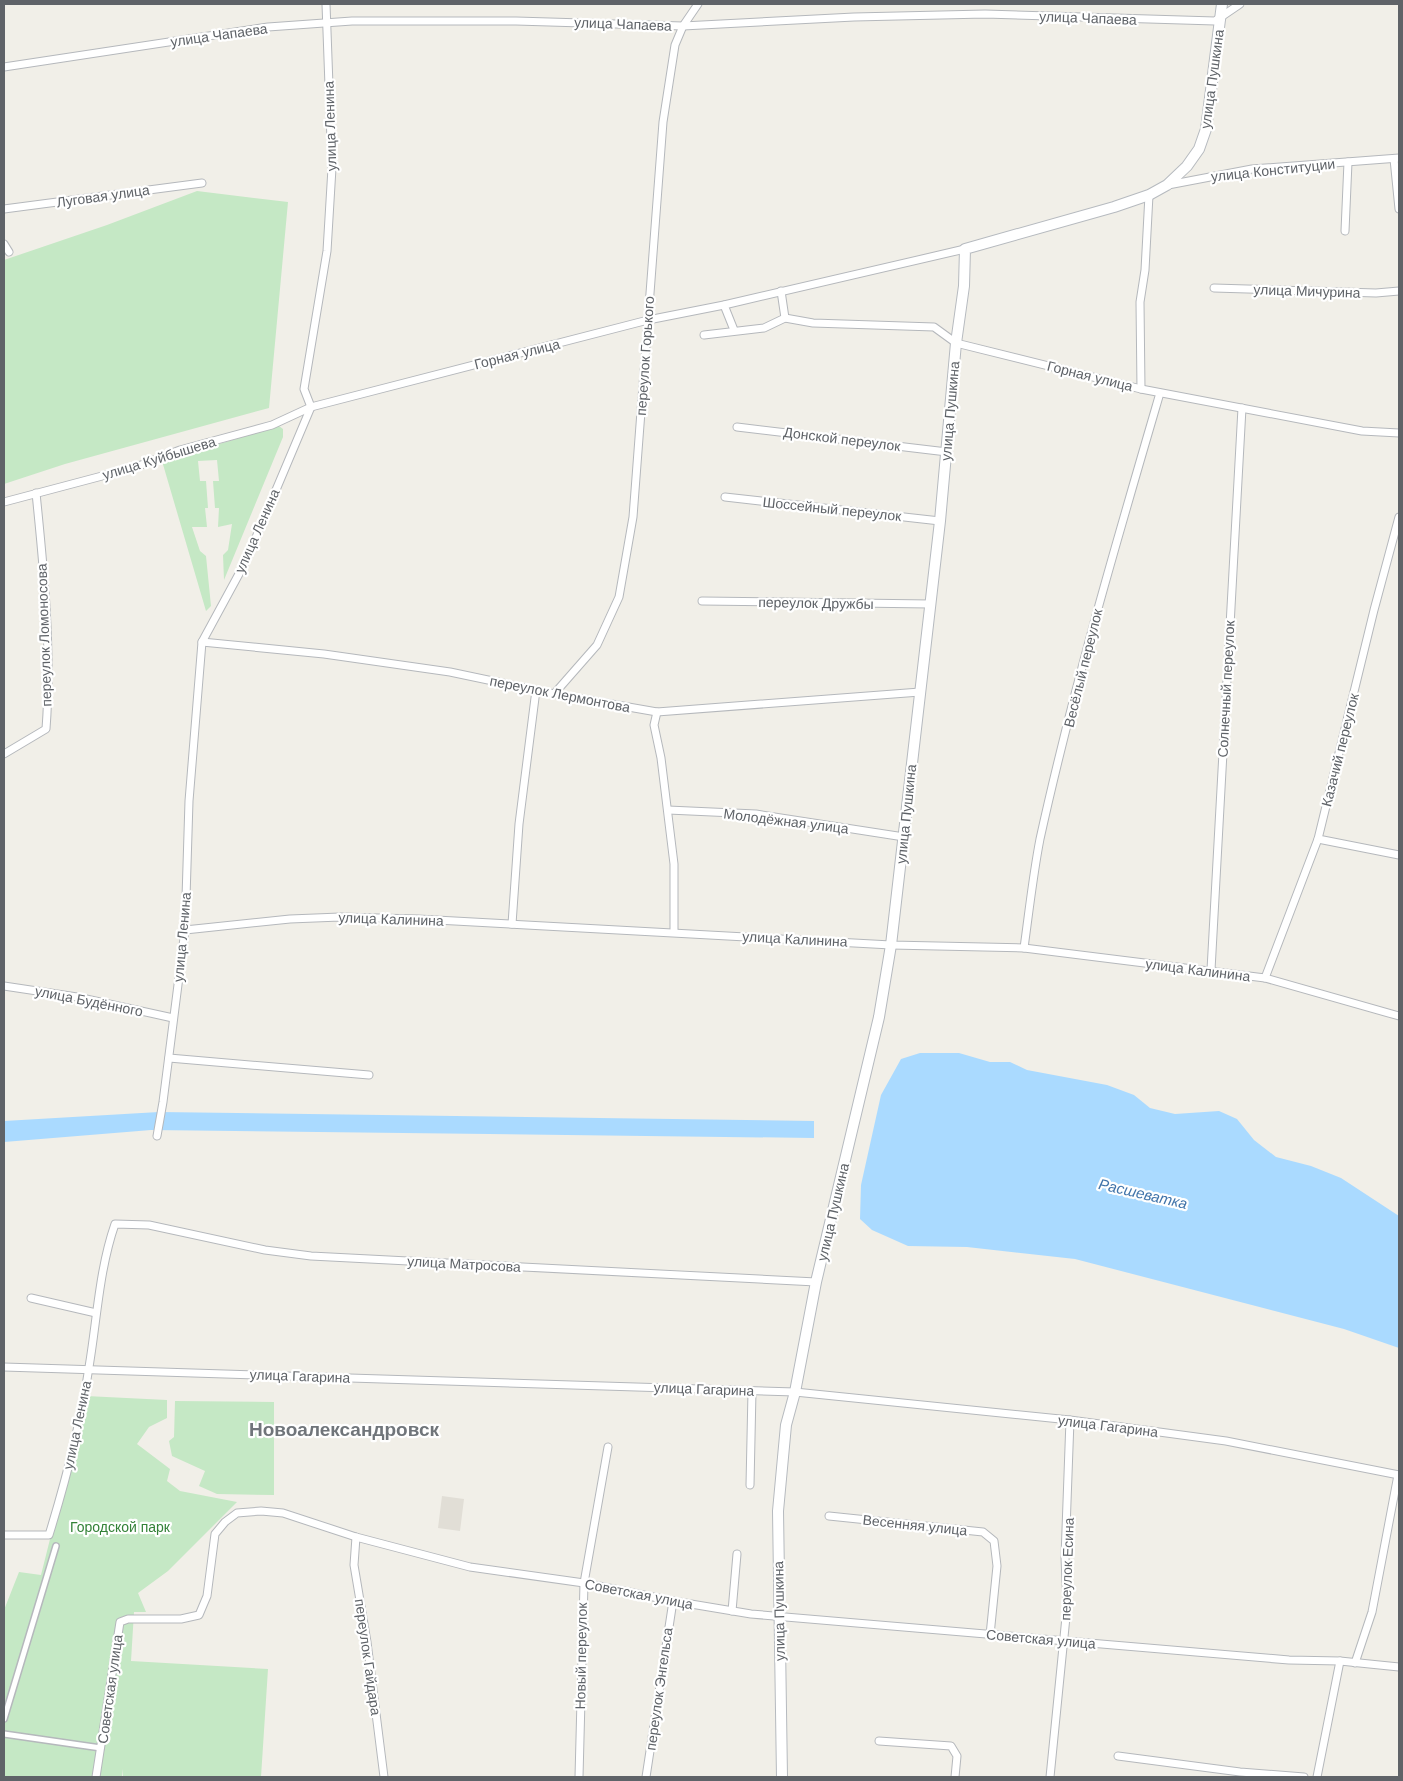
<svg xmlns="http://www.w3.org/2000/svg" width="1403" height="1781" font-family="Helvetica,sans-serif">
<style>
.education{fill:#e1ded6}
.green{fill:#c5e8c5}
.water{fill:#aadaff}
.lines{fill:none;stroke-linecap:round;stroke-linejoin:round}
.pedestrian-casing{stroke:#b5b8bc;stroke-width:8}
.minor-casing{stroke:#b5b8bc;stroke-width:9}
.secondary-casing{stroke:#b6babf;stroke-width:12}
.pedestrian{stroke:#fff;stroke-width:5}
.minor{stroke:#fff;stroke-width:7}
.secondary{stroke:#fff;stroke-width:10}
.labels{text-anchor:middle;stroke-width:4.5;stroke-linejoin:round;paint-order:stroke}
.street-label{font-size:14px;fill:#5f6368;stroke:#fff}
.park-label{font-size:14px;fill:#348238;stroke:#fff}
.water-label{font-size:15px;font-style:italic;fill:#4174aa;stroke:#fff}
.district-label{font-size:19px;font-weight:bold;fill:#70757a;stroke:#fff}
</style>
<rect width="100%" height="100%" fill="#f1efe8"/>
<polygon class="education" points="442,1496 464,1499 460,1531 438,1528"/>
<g class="green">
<polygon points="197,191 288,202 269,408 65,464 4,484 4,260 107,225"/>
<polygon points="279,426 283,429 283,437 224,580 223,555 228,550 232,524 218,527 219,508 215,508 213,481 219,481 217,460 198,461 200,481 206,481 208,508 205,508 207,527 192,527 200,551 206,556 211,606 206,611 162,461"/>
<polygon points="86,1396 167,1400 167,1418 149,1427 137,1444 170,1469 167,1481 180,1491 237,1502 168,1571 138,1593 146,1612 134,1612 131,1661 268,1669 261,1777 123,1777 123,1769 122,1777 4,1777 4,1610 19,1572 41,1575"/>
<polygon points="175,1401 274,1402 274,1495 217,1494 199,1486 205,1471 172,1456 169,1441 174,1437"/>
</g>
<g class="water">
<polygon points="920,1053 959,1053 990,1062 1010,1062 1027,1070 1107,1085 1134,1095 1150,1108 1175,1114 1219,1111 1237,1119 1254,1140 1276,1157 1311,1166 1341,1178 1399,1216 1399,1348 1344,1329 1075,1259 967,1247 908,1246 872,1230 860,1219 861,1185 881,1095 901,1059"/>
<polygon points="159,1112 814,1121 814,1138 151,1130 4,1142 4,1121"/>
</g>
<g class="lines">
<g class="pedestrian-casing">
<g id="pedestrian">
<polyline points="4,1719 56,1546"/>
<polyline points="4,1734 101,1748"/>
</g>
</g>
<g class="minor-casing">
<g id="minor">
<polyline points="4,67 268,27 352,21 516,21 683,26 854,17 985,14 1215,21 1240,4"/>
<polyline points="1394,159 1399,209"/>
<polyline points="1168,185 1252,169 1399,158"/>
<polyline points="4,209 202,183"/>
<polyline points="1345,231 1348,162"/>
<polyline points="4,244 9,252"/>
<polyline points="1214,288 1376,293 1399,291"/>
<polyline points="781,291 785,318"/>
<polyline points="724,305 734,330"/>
<polyline points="704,335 764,328 785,318 813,323 934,327 956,343 1141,389 1362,431 1399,433"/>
<polyline points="1141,389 1140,302 1145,270 1149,195"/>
<polyline points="737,427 947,452"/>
<polyline points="725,497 940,521"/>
<polyline points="4,502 136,467 180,450 272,425 311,407 648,320 724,305 965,249"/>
<polyline points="702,601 930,604"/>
<polyline points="202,642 324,654 450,672 554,694 657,712 920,692"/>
<polyline points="554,694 597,645 619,597 633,517 663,122 675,45 683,26 698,4"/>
<polyline points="657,712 654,725 661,758 674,864 674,932"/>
<path d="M4,754L46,729C52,651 44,571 36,493"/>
<polyline points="668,810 756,814 904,837"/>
<polyline points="1318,839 1399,855"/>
<polyline points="512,924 519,824 536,690"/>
<polyline points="185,930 290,919 340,917 418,919 891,945 1024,948 1265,978 1399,1016"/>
<path d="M1024,948C1029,912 1033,875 1040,839C1073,689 1117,540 1160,393"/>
<polyline points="1211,970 1242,408"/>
<polyline points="1265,978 1318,839 1374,610 1399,517"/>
<polyline points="4,986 77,997 173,1018"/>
<polyline points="169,1058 369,1075"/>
<polyline points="157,1136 163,1102 185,930 189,801 202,642 246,561 311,407 304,389 327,251 332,168 326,4"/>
<polyline points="31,1298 96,1313"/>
<polyline points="4,1367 795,1392 1070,1420 1226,1441 1399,1475"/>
<polyline points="750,1485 752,1391"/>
<polyline points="829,1516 983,1532 994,1541 997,1566 990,1635"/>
<path d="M4,1535H49C65,1483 81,1421 89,1367C97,1320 99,1270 115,1224L149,1225L265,1250L311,1256L816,1282"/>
<polyline points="356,1537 354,1565 367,1642 384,1777"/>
<polyline points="732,1611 737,1554"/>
<polyline points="1355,1663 1372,1612 1398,1475"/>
<polyline points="879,1741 951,1746 957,1756 955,1777"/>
<polyline points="1118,1756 1240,1772 1304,1777"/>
<polyline points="96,1777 120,1622 128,1619 181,1619 199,1615 207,1596 215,1534 225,1522 237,1513 261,1511 283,1513 356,1537 470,1567 584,1583 673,1601 751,1614 1289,1660 1340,1661 1399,1667"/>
<polyline points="579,1777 584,1583 608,1447"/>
<polyline points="646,1777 673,1601"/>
<polyline points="1050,1777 1067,1607 1065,1557 1070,1420"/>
<polyline points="1317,1777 1340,1661"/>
</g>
</g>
<g class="secondary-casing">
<polyline id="secondary" points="782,1777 778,1511 786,1425 795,1392 816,1282 879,1017 891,945 940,521 956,343 964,286 965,249 1114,207 1149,195 1167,185 1187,166 1199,149 1206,129 1222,4"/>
</g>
<use href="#pedestrian" class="pedestrian"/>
<use href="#minor" class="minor"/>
<use href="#secondary" class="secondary"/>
</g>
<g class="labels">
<g class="street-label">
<text transform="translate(1088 18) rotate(2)" y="5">улица Чапаева</text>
<text transform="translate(623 24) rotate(2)" y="5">улица Чапаева</text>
<text transform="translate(219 35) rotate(-8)" y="5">улица Чапаева</text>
<text transform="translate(1212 79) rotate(-82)" y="5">улица Пушкина</text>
<text transform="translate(330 126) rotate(-92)" y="5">улица Ленина</text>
<text transform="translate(1273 170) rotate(-6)" y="5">улица Конституции</text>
<text transform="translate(103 196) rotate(-8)" y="5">Луговая улица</text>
<text transform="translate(1307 291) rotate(2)" y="5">улица Мичурина</text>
<text transform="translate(517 354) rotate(-14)" y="5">Горная улица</text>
<text transform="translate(645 356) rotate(-86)" y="5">переулок Горького</text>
<text transform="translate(1090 376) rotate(14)" y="5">Горная улица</text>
<text transform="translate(950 411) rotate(-85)" y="5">улица Пушкина</text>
<text transform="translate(842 439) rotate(7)" y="5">Донской переулок</text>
<text transform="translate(159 458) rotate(-17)" y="5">улица Куйбышева</text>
<text transform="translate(832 509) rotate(6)" y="5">Шоссейный переулок</text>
<text transform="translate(257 531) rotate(-66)" y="5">улица Ленина</text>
<text transform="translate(816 603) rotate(1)" y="5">переулок Дружбы</text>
<text transform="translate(44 635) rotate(-92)" y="5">переулок Ломоносова</text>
<text transform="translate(1083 668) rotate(-76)" y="5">Весёлый переулок</text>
<text transform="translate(1226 689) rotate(-87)" y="5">Солнечный переулок</text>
<text transform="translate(560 694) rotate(11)" y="5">переулок Лермонтова</text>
<text transform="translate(1340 750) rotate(-76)" y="5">Казачий переулок</text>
<text transform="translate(906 814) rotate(-84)" y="5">улица Пушкина</text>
<text transform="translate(786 821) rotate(7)" y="5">Молодёжная улица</text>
<text transform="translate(391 919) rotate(2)" y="5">улица Калинина</text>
<text transform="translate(182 937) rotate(-85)" y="5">улица Ленина</text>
<text transform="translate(795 939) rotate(3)" y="5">улица Калинина</text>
<text transform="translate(1198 970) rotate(7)" y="5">улица Калинина</text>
<text transform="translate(89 1001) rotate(11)" y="5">улица Будённого</text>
<text transform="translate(833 1212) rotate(-77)" y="5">улица Пушкина</text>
<text transform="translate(464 1264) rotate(3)" y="5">улица Матросова</text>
<text transform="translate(300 1376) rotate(2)" y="5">улица Гагарина</text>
<text transform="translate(704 1389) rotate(2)" y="5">улица Гагарина</text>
<text transform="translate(77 1425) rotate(-78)" y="5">улица Ленина</text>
<text transform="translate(1108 1426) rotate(7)" y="5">улица Гагарина</text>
<text transform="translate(915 1525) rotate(6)" y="5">Весенняя улица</text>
<text transform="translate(1067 1569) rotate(-88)" y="5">переулок Есина</text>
<text transform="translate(639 1594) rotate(11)" y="5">Советская улица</text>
<text transform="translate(779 1611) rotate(-91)" y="5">улица Пушкина</text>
<text transform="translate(1041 1639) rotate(5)" y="5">Советская улица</text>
<text transform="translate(581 1656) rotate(-89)" y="5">Новый переулок</text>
<text transform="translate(368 1657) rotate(82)" y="5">переулок Гайдара</text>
<text transform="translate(110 1689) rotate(-82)" y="5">Советская улица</text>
<text transform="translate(659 1689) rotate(-82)" y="5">переулок Энгельса</text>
</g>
<g class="park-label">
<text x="120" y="1532">Городской парк</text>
</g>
<g class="water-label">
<text transform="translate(1143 1194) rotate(13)" y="5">Расшеватка</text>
</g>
<g class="district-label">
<text x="344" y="1436">Новоалександровск</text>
</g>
</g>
<rect width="1403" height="1781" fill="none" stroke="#5f6368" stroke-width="10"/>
</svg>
